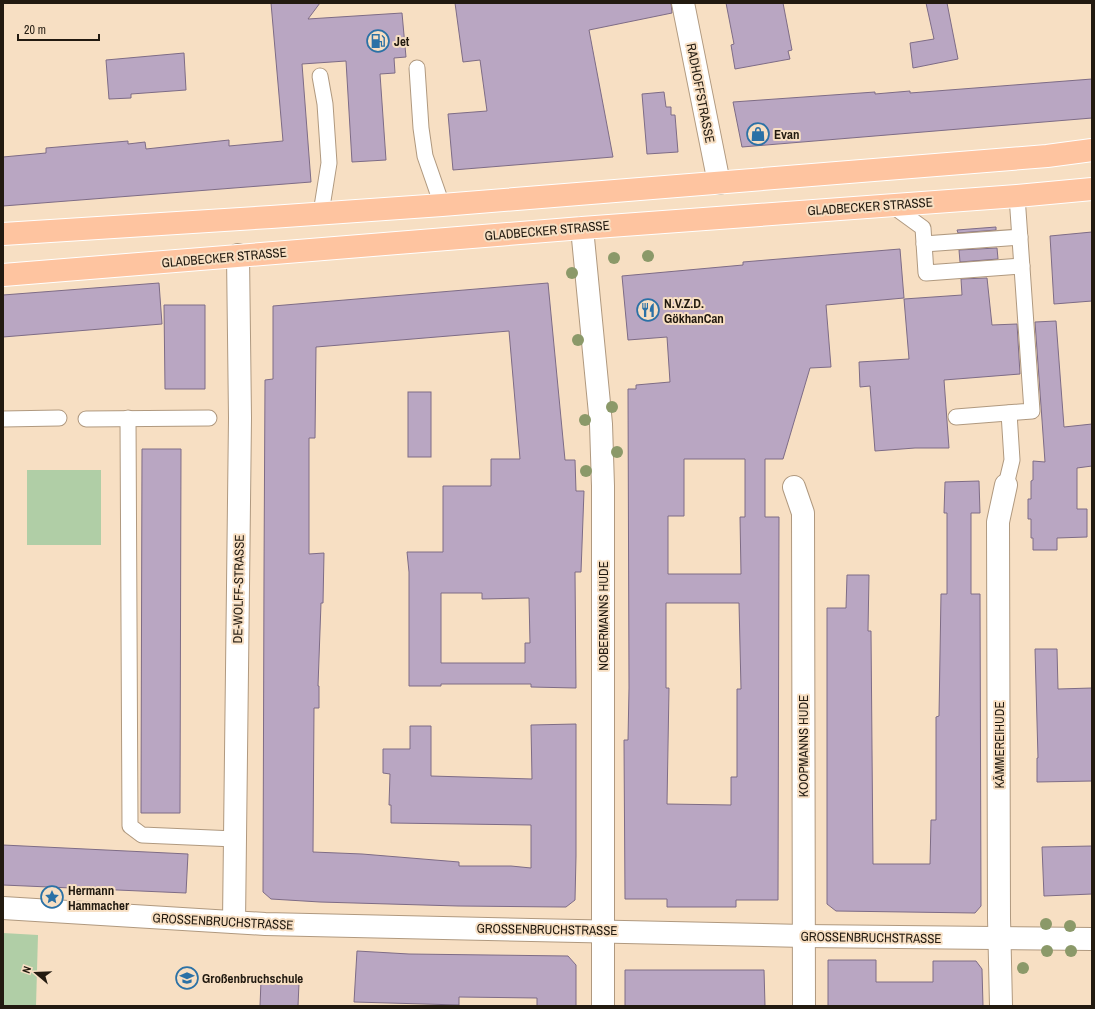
<svg xmlns="http://www.w3.org/2000/svg" width="1095" height="1009" font-family="'Archivo Narrow',sans-serif">
<style>
.green{fill:#b0cea6}
.building{fill:#b9a6c2;stroke:#7e6c86;fill-rule:evenodd}
.lines{fill:none;stroke-linecap:round;stroke-linejoin:round}
.lane-casing{stroke:#b0997f;stroke-width:17}
.street-casing{stroke:#b0997f;stroke-width:24}
.primary-casing{stroke:#fff;stroke-width:24}
.lane{stroke:#fff;stroke-width:15}
.street{stroke:#fff;stroke-width:22}
.primary{stroke:#fec4a0;stroke-width:22}
.tree{fill:#8b9969}
.labels{text-anchor:middle;stroke-width:4;stroke-linejoin:round;paint-order:stroke}
.poi-label{font-size:13px;font-weight:bold;fill:#221a10;stroke:#f7dfc3;text-anchor:start}
.street-label{font-size:13px;fill:#221a10;stroke:#f7dfc3}
</style>
<rect width="100%" height="100%" fill="#f7dfc3"/>
<g class="green">
<rect x="27" y="470" width="74" height="75"/>
<polygon points="3,933 38,935 36,1006 3,1006"/>
</g>
<g class="building">
<polygon points="271,3 320,3 308,19 402,13 406,57 394,58 395,73 380,74 386,160 352,162 346,61 302,64 311,182 3,206 3,157 46,153 46,148 128,141 128,144 145,142 146,149 229,140 229,146 283,141"/>
<polygon points="455,3 671,3 672,13 589,30 613,157 453,170 448,114 487,111 480,60 463,62"/>
<polygon points="726,3 783,3 792,50 788,51 790,59 735,69 731,45 734,44"/>
<polygon points="926,3 947,3 958,59 913,68 910,43 934,39"/>
<polygon points="184,53 186,90 131,94 131,98 109,99 106,60"/>
<polygon points="1092,79 1092,118 742,147 733,102 875,92 875,94 910,91 910,93"/>
<polygon points="664,92 666,107 671,107 671,115 675,115 678,152 647,154 642,94"/>
<polygon points="996,227 996,230 958,233 957,230"/>
<polygon points="1092,232 1092,301 1054,304 1050,236"/>
<polygon points="997,248 998,259 960,262 959,250"/>
<path d="M900,249L904,298L826,305L831,367L810,368L783,459H765V517H779L778,900H736V907H667V899H625L624,740H628L629,688L628,389H636V385L670,382L667,337L628,340L622,276L743,265V262ZM684,459H745V517H740L741,574H668V516H684ZM666,603H739L741,689H737V777H731V805L667,804L669,688H666Z"/>
<polygon points="987,278 992,325 1017,324 1020,374 944,380 949,448 915,448 875,451 870,386 860,387 859,362 909,359 904,299 962,295 961,279"/>
<polygon points="159,283 162,324 3,337 3,295"/>
<path d="M548,283L565,460H575L576,491H584L581,572H575L576,688L531,687V684H441V686H409V572L407,552H443V486H491V459H520L509,331L316,347L315,438H309V554L324,553L323,603H321L318,686H319V708H314L313,852L362,854L459,862V866H511L531,868V825L391,823V805H389L390,774L383,773V749H410V726H431V776L532,779L531,725L576,724V856L575,900L566,907H562L458,906L320,902L271,899L263,892L264,572L265,380L273,379V306ZM441,593H482V599L529,598L530,643H525V663H441Z"/>
<polygon points="164,305 205,305 205,389 165,389"/>
<polygon points="1056,321 1064,427 1092,424 1092,466 1077,468 1077,509 1087,509 1087,537 1057,538 1057,550 1033,550 1033,538 1031,538 1031,519 1028,519 1028,499 1031,499 1031,481 1033,480 1033,461 1045,462 1035,322"/>
<rect x="408" y="392" width="23" height="65"/>
<polygon points="142,449 181,449 180,813 141,813"/>
<polygon points="979,481 980,513 971,513 971,594 980,594 981,906 975,913 836,911 827,904 827,608 846,608 847,575 869,575 868,631 871,631 873,864 930,864 931,820 936,820 936,717 939,716 941,594 947,594 947,513 944,513 945,482"/>
<polygon points="1035,649 1057,649 1058,689 1092,688 1092,781 1037,782 1037,758 1038,758"/>
<polygon points="3,845 188,854 186,893 3,885"/>
<polygon points="1092,846 1092,894 1044,896 1042,847"/>
<polygon points="357,951 409,954 568,956 576,965 576,1006 537,1006 537,998 459,997 459,1005 354,1002"/>
<polygon points="828,960 876,960 876,982 933,982 933,961 976,961 982,969 983,1006 828,1006"/>
<polygon points="625,970 764,970 765,1006 625,1006"/>
<polygon points="261,981 299,983 298,1006 260,1006"/>
</g>
<g class="lines">
<g class="lane-casing">
<g id="lane">
<polyline points="417,68 421,128 425,156 442,205"/>
<polyline points="320,76 325,104 329,163 321,213"/>
<polyline points="890,204 923,228 926,273 1022,266"/>
<polyline points="924,244 1020,237"/>
<polyline points="956,417 1032,411 1017,196"/>
<polyline points="128,418 130,826 142,835 235,839"/>
<polyline points="3,419 59,418"/>
<polyline points="86,419 209,418"/>
<polyline points="1006,485 1012,460 1009,413"/>
</g>
</g>
<g class="street-casing">
<g id="street">
<polyline points="683,3 719,183"/>
<polyline points="582,228 601,424 603,486 603,1006"/>
<polyline points="794,487 803,513 804,1006"/>
<polyline points="3,908 265,924 804,936 1092,939"/>
<polyline points="234,922 240,418 238,255"/>
<polyline points="1001,1006 999,918 998,522 1006,485"/>
</g>
</g>
<g class="primary-casing">
<g id="primary">
<polyline points="3,234 271,217 442,205 1047,156 1092,150"/>
<polyline points="3,275 582,228 1017,196 1092,189"/>
</g>
</g>
<use href="#lane" class="lane"/>
<use href="#street" class="street"/>
<use href="#primary" class="primary"/>
</g>
<g class="tree">
<circle cx="648" cy="256" r="6"/>
<circle cx="614" cy="258" r="6"/>
<circle cx="572" cy="273" r="6"/>
<circle cx="578" cy="340" r="6"/>
<circle cx="612" cy="407" r="6"/>
<circle cx="585" cy="420" r="6"/>
<circle cx="617" cy="452" r="6"/>
<circle cx="586" cy="471" r="6"/>
<circle cx="1046" cy="924" r="6"/>
<circle cx="1070" cy="926" r="6"/>
<circle cx="1047" cy="951" r="6"/>
<circle cx="1071" cy="951" r="6"/>
<circle cx="1023" cy="968" r="6"/>
</g>
<defs>
<g id="fuel-ring" transform="scale(1.15)"><circle r="9.5" fill="#f7dfc3" stroke="#2b71a6" stroke-width="1.5"/><path d="M-5.5-6h7V0h2V4h1.3V-2.5L3-4.5l.8-.8L6-3V5H2.5V1h-1V6h-7ZM-4.2-4.7v3.2H.2V-4.7Z" fill="#2b71a6"/></g>
<g id="shop-ring" transform="scale(1.15)"><circle r="9.5" fill="#f7dfc3" stroke="#2b71a6" stroke-width="1.5"/><path d="M-5-2.5h2.3a2.7 3.5 0 0 1 5.4 0H5L5.5 6h-11ZM-1.5-2.5h3a1.5 2.3 0 0 0-3 0Z" fill="#2b71a6"/></g>
<g id="restaurant-ring" transform="scale(1.15)"><circle r="9.5" fill="#f7dfc3" stroke="#2b71a6" stroke-width="1.5"/><path d="M-5-6h1v4h1v-4h1v4h1v-4h1v5L-1.5 .5V6h-2V.5L-5-1ZM5-6V6H3V1.5H1.5Q1.5-4 5-6Z" fill="#2b71a6"/></g>
<g id="sight-ring" transform="scale(1.15)"><circle r="9.5" fill="#f7dfc3" stroke="#2b71a6" stroke-width="1.5"/><path d="M0-6L1.8-2.2L6-1.7L2.9 1.2L3.7 5.4L0 3.3L-3.7 5.4L-2.9 1.2L-6-1.7L-1.8-2.2Z" fill="#2b71a6"/></g>
<g id="school-ring" transform="scale(1.15)"><circle r="9.5" fill="#f7dfc3" stroke="#2b71a6" stroke-width="1.5"/><path d="M0-5L7-2L0 1L-7-2ZM-4 1L0 2.5L4 1V4Q0 6-4 4Z" fill="#2b71a6"/></g>
</defs>
<g fill-rule="evenodd">
<use href="#fuel-ring" x="378" y="41"/>
<use href="#shop-ring" x="758" y="134"/>
<use href="#restaurant-ring" x="648" y="310"/>
<use href="#sight-ring" x="52" y="897"/>
<use href="#school-ring" x="187" y="978"/>
</g>
<g class="labels">
<g class="poi-label">
<text x="394" y="46">Jet</text>
<text x="774" y="139">Evan</text>
<text x="664" y="308">N.V.Z.D.<tspan x="664" dy="15">GökhanCan</tspan></text>
<text x="68" y="895">Hermann<tspan x="68" dy="15">Hammacher</tspan></text>
<text x="202" y="983">Großenbruchschule</text>
</g>
<g class="street-label">
<text transform="translate(701 93) rotate(79)" y="5">RADHOFFSTRASSE</text>
<text transform="translate(870 206) rotate(-4)" y="5">GLADBECKER STRASSE</text>
<text transform="translate(547 230) rotate(-5)" y="5">GLADBECKER STRASSE</text>
<text transform="translate(224 257) rotate(-5)" y="5">GLADBECKER STRASSE</text>
<text transform="translate(238 589) rotate(-89)" y="5">DE-WOLFF-STRASSE</text>
<text transform="translate(603 616) rotate(-90)" y="5">NOBERMANNS HUDE</text>
<text transform="translate(999 745) rotate(-90)" y="5">KÄMMEREIHUDE</text>
<text transform="translate(803 746) rotate(-90)" y="5">KOOPMANNS HUDE</text>
<text transform="translate(223 921) rotate(3)" y="5">GROSSENBRUCHSTRASSE</text>
<text transform="translate(547 929) rotate(1)" y="5">GROSSENBRUCHSTRASSE</text>
<text transform="translate(871 937) rotate(1)" y="5">GROSSENBRUCHSTRASSE</text>
</g>
</g>
<rect width="1095" height="1009" fill="none" stroke="#221a10" stroke-width="8"/>
<g transform="translate(36 973) rotate(289)" stroke="#f7dfc3" stroke-width="3" paint-order="stroke">
<path d="M0-3L7 15L0 10L-7 15Z" fill="#221a10"/>
<text y="-6" font-size="11" font-weight="bold" text-anchor="middle" fill="#221a10">N</text>
</g>
<path d="M18 34v6h81v-6" fill="none" stroke="#221a10" stroke-width="2"/>
<text x="24" y="34" font-size="12" fill="#221a10" stroke="#f7dfc3" stroke-width="3" paint-order="stroke">20 m</text>
</svg>
